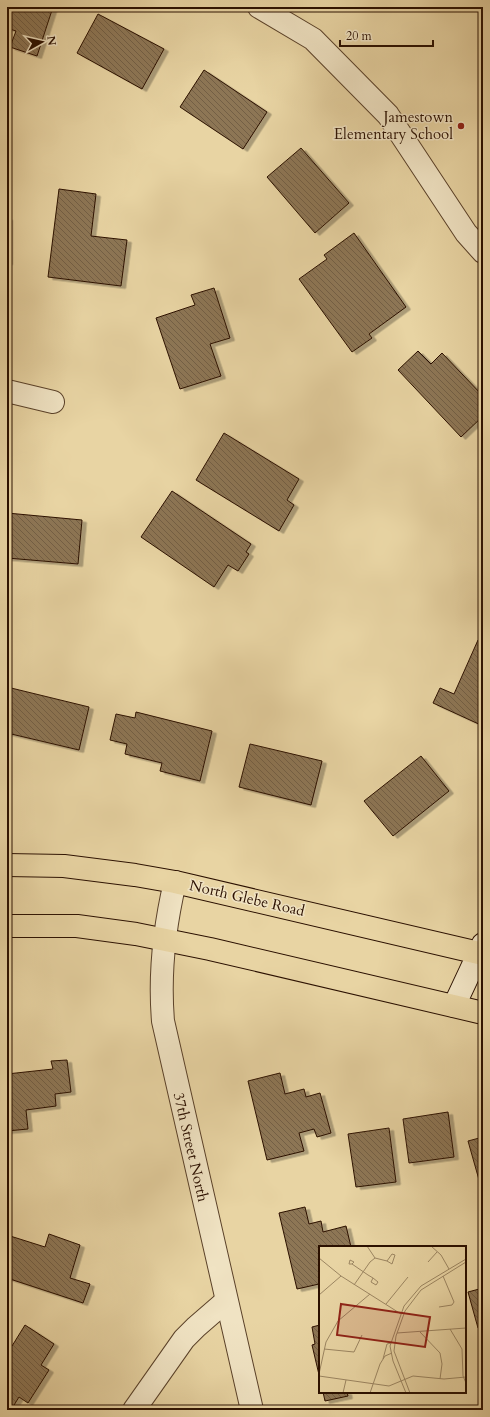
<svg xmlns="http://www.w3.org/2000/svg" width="490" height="1417" font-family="Cardo,serif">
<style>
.building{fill:url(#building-back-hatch);stroke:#2b1000;filter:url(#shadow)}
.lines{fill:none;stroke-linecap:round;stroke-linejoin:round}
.street-casing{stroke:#5a4129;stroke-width:24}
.secondary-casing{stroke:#2b1000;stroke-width:24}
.primary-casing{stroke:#2b1000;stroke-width:24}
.street{stroke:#f0e3c3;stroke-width:22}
.secondary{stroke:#f0e3c3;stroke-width:22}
.primary{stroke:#e8d4a3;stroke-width:22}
.poi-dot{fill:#8f2418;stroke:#f0e3c3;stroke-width:1.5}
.labels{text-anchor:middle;stroke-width:3;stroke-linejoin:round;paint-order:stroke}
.poi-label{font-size:15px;fill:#2b1000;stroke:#f0e3c3;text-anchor:end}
.street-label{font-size:15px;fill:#2b1000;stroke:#f0e3c3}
.inset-road{fill:none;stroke:#9c8662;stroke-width:1}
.view{fill:#8f2418;fill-opacity:0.15;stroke:#8f2418;stroke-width:2}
.inset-edge{fill:none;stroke:#2b1000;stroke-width:2}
</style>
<defs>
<pattern id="building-back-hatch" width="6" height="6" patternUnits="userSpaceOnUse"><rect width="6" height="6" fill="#8d7655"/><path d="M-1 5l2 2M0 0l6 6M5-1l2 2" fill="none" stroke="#735f44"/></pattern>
<filter id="shadow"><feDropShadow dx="4.5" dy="2.5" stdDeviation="0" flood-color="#0004"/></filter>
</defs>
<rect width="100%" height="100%" fill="#e8d4a3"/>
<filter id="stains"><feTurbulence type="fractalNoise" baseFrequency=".005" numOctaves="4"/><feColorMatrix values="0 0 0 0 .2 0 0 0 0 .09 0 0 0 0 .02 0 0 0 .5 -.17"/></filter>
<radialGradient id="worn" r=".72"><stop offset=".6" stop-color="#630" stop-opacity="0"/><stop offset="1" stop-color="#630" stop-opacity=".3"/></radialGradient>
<g class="building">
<polygon points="7,7 53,7 37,56 10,47 16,31 7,28"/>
<polygon points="98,14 164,49 142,89 77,53"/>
<polygon points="204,70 267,112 243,149 180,107"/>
<polygon points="301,148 349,203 315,233 267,177"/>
<polygon points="59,189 96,194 91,236 127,240 121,286 48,277"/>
<rect x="7" y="218" width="1" height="44"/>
<polygon points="354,233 406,307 369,334 372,338 352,352 299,279 327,259 324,255"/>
<polygon points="214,288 230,338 210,344 221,376 180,389 156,318 195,305 191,295"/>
<polygon points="418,351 431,364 442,353 483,396 483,416 461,437 398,370"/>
<polygon points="224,433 299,479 287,500 294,505 279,531 196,480"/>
<polygon points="172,491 251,544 246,552 249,554 238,571 228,565 214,587 141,537"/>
<polygon points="7,513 82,520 78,564 7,558"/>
<polygon points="478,640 483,643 483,726 433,703 440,688 454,694"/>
<polygon points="7,687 89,707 79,750 7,733 10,716 7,716"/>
<polygon points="136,712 212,731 200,781 160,771 162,763 125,754 127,744 110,740 116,714 135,718"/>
<polygon points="250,744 322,761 311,805 239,787"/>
<polygon points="421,756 449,791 393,836 364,801"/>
<polygon points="67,1060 71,1092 55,1094 56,1106 26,1110 28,1129 7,1131 7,1074 53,1069 51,1061"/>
<polygon points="280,1073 285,1094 304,1089 306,1097 320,1093 331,1133 317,1137 314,1129 299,1133 304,1151 267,1160 248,1081"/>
<polygon points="448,1112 454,1157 409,1163 403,1119"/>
<polygon points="389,1128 396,1182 356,1187 348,1134"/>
<polygon points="483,1137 483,1194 468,1141"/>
<polygon points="305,1207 309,1224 321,1221 323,1232 346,1226 351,1247 320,1247 320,1286 319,1284 297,1289 279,1213"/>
<polygon points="49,1234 80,1245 70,1278 90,1284 83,1303 7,1278 7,1235 45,1247"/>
<polygon points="483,1288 483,1327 478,1328 468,1292"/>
<polygon points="25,1325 54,1344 41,1365 49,1370 28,1403 19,1397 11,1410 7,1410 7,1343 12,1346"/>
<polygon points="320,1325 320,1379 312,1345 315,1344 312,1327"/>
<polygon points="323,1392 347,1392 348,1396 325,1401"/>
</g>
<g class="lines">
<g class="street-casing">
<g id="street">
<polyline points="259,7 313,39 388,115 466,233 483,252"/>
<polyline points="7,391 53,402"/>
<path d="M175,882C164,929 159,973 163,1021L252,1410"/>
<polyline points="134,1410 184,1339 196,1327 226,1301"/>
</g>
</g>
<g class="secondary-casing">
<polyline id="secondary" points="454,1006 483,944"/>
</g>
<g class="primary-casing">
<g id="primary">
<polyline points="7,865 64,866 135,875 175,882 483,954"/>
<polyline points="7,926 77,926 136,934 210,949 483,1013"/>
</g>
</g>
<use href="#street" class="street"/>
<use href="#secondary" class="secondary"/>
<use href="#primary" class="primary"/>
</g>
<circle class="poi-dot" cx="461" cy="126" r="4"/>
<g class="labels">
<g class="poi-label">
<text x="453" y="122">Jamestown<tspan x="453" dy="17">Elementary School</tspan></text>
</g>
<g class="street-label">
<text transform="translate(247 898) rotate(13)" y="5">North Glebe Road</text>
<text transform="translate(191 1147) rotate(77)" y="5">37th Street North</text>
</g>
</g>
<g transform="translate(319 1246)">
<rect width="147" height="147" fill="#e8d4a3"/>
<path class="inset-road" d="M48,0L56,12M112,0L122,9L130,23M0,12L22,30L82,68M109,16L118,6M33,18L35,16L31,14L30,18H33L49,29L54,32L59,36L57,39L52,36L54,32M35,39L51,16L56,12L68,15L73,8L76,9L73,18L68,15M0,49L22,30M67,58L89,31M120,61L133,59L135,56L124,30M131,83L143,103L144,130L147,137M101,86L121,107L123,118L121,133M78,87L147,82M5,103L35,106L43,89M64,113L68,98L72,97M0,128L7,96L19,75L51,48M0,130L70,140L94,130L125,133L147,131M24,147L27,134M51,147L61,118L66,110L73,107M87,147L74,115L71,100L85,60L102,40L147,13M91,147L75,105L77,90L86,65L102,44L147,16"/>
<path class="view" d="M22,58L111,71L106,101L18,89Z"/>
<rect width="147" height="147" class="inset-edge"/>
</g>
<rect width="490" height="1417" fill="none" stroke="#e8d4a3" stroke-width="24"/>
<rect x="8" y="8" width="474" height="1401" fill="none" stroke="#2b1000" stroke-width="2"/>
<rect x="12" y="12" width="466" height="1393" fill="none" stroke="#2b1000"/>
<g transform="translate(42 42) rotate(82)" stroke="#f0e3c3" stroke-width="3" paint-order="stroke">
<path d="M0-3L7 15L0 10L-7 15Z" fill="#2b1000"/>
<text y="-6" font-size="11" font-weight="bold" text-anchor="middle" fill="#2b1000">N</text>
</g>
<path d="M340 40v6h93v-6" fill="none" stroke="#2b1000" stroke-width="2"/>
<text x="346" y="40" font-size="12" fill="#2b1000" stroke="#f0e3c3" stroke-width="3" paint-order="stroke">20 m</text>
<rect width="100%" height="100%" filter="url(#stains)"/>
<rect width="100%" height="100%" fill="url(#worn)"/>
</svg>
